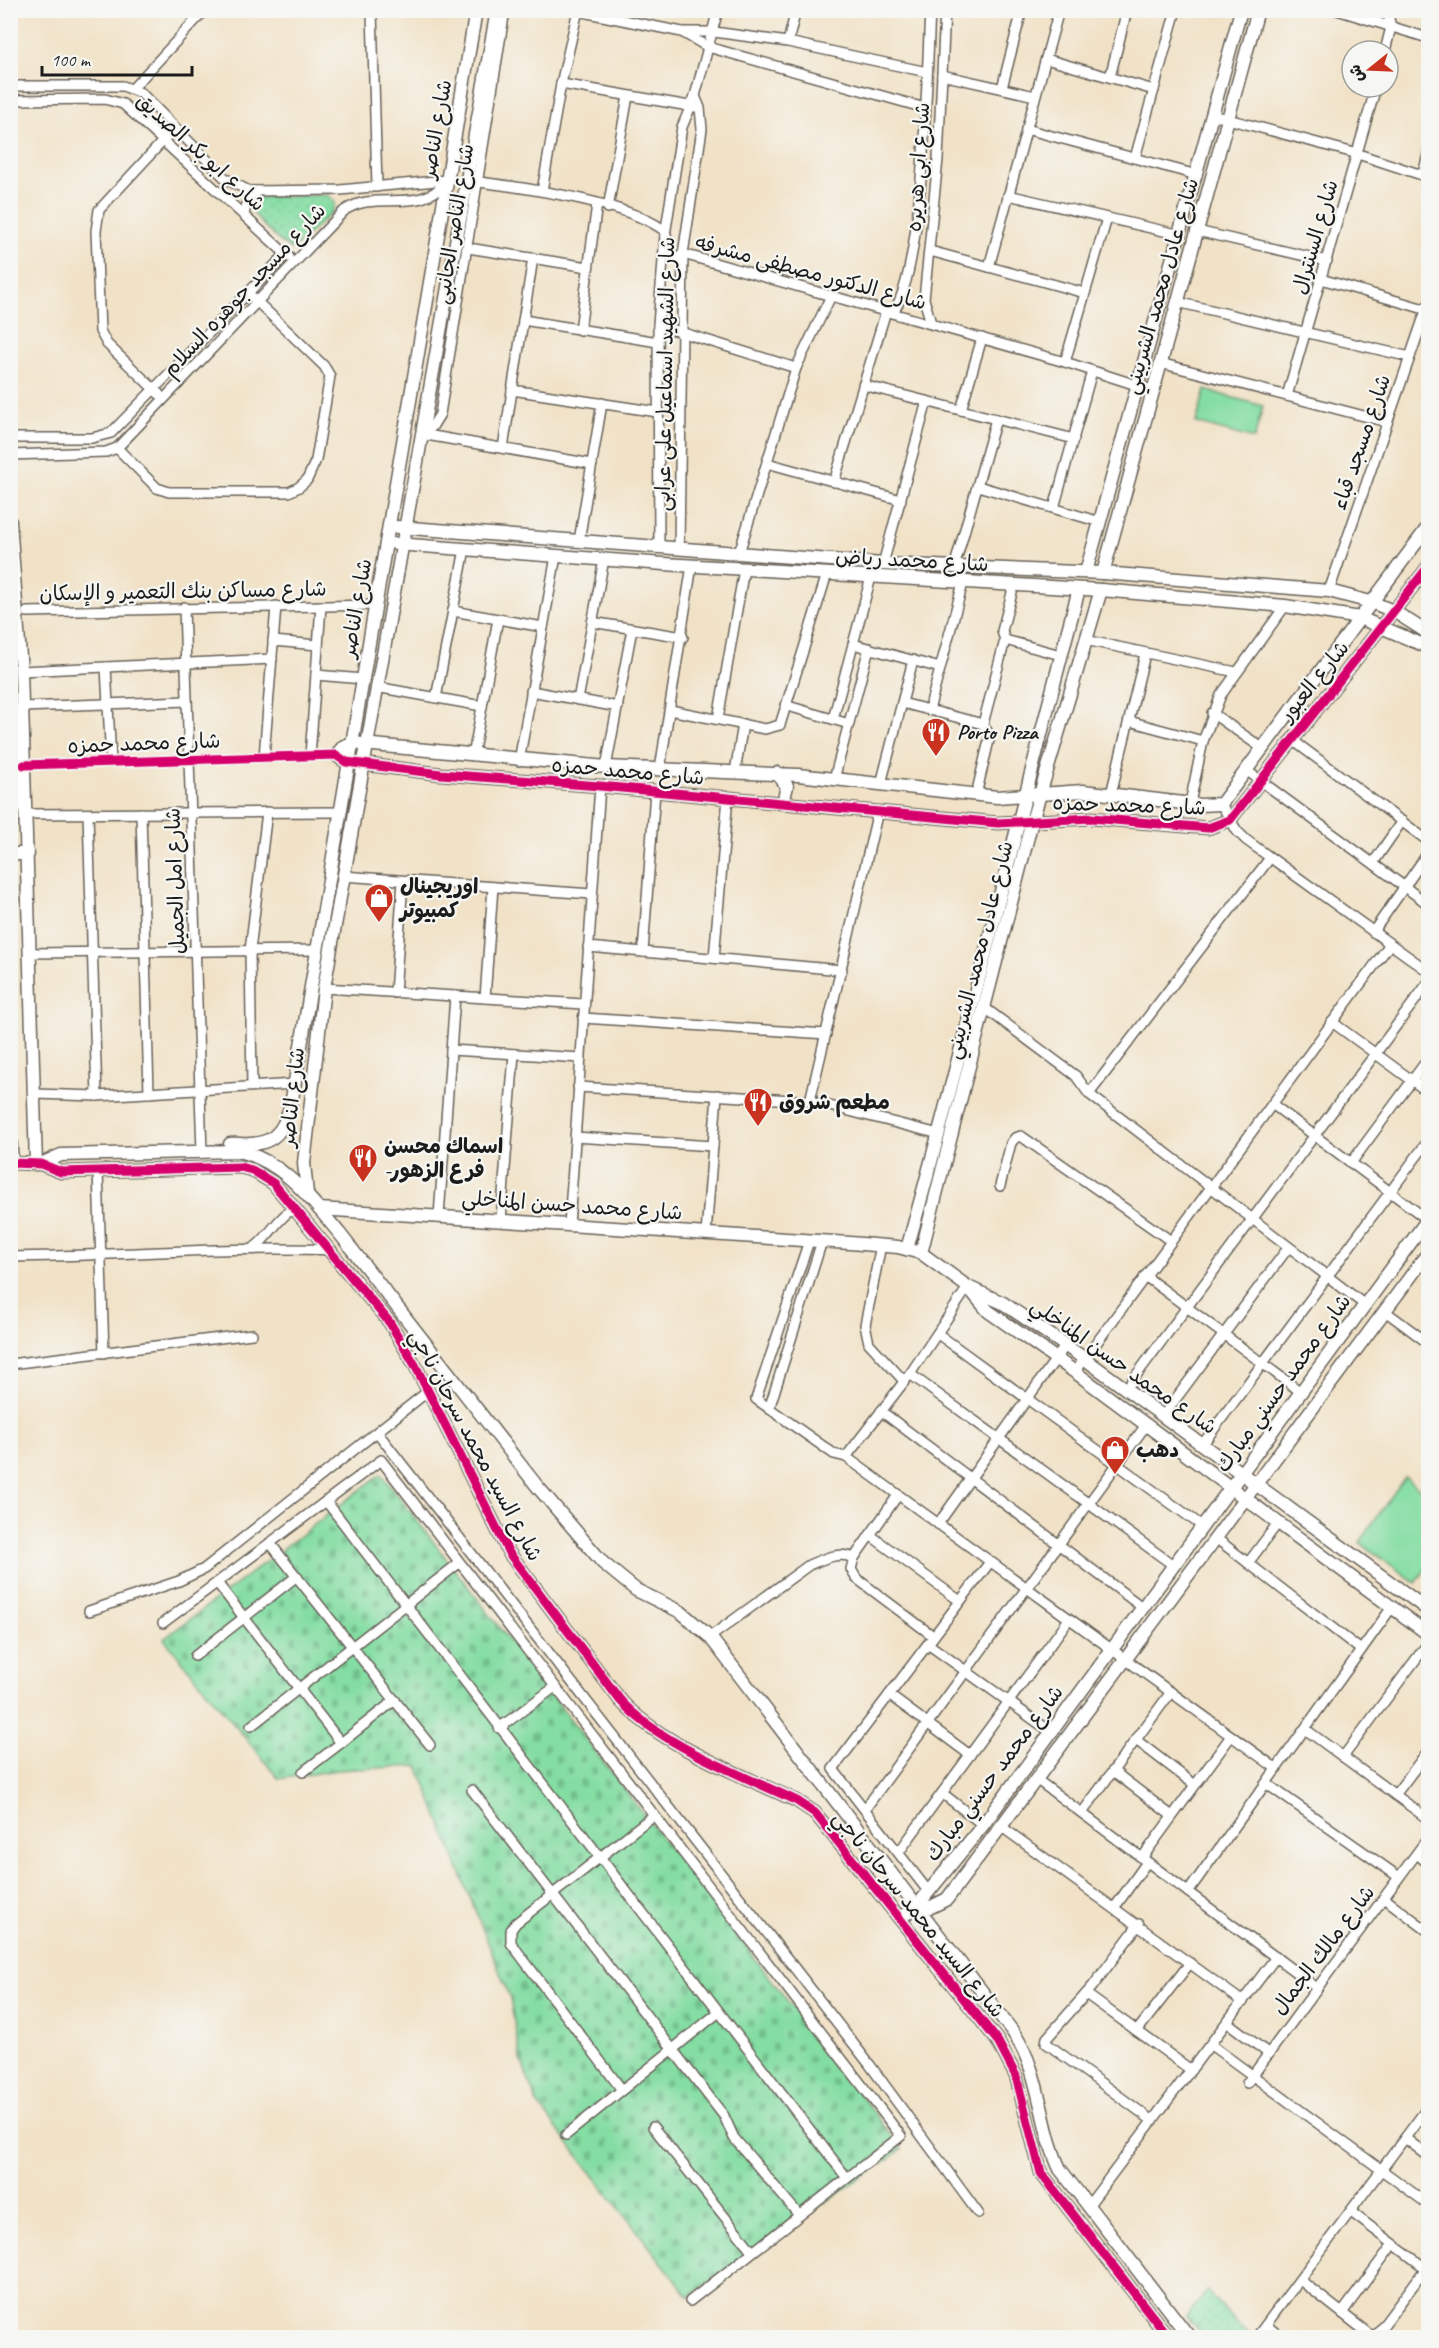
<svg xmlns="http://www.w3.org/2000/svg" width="1439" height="2348" font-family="Caveat,'Playpen Sans Arabic',sans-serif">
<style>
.grass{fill:url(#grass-dots);stroke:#507c60;stroke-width:1.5}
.cemetery{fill:url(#cemetery-stones);stroke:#507c60;stroke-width:1.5}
.garden{fill:#84dda3;stroke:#507c60;stroke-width:1.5}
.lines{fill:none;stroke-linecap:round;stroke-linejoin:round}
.minor-casing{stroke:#676158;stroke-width:12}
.tertiary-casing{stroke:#676158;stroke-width:15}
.minor{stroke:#fff;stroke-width:9}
.tertiary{stroke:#fff;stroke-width:12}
.cycleway-casing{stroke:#f6f6f2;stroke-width:13}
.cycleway{stroke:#d6006c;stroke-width:9}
.labels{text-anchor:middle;stroke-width:4.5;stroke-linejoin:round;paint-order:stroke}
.street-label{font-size:21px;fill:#1c1c1c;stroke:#f6f6f2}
.poi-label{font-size:21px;font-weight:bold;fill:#1c1c1c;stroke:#f6f6f2;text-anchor:start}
</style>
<defs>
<pattern id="grass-dots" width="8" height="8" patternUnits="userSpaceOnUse" patternTransform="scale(1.5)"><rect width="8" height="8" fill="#84dda3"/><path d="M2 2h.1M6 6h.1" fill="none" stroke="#71bd8c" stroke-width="1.8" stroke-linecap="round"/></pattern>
<pattern id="cemetery-stones" width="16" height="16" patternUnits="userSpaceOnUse" patternTransform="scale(1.5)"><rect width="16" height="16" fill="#84dda3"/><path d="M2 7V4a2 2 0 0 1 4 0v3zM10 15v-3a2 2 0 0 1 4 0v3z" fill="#71bd8c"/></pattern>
</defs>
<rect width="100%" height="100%" fill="#f6f6f2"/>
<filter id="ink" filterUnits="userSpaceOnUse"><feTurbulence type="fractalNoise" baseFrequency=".0167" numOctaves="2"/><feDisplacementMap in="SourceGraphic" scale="12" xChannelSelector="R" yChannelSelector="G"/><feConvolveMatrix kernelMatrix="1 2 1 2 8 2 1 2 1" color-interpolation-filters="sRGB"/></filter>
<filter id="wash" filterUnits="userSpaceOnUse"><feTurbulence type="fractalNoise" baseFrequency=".008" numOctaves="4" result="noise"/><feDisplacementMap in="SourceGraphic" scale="24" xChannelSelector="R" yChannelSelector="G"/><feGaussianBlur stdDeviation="1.35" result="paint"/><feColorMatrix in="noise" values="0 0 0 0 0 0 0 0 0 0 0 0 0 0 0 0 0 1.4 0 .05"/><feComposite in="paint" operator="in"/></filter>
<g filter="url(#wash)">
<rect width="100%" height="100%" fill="#f1e2c7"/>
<g class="grass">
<path d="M328,195L335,202L333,211L293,249C283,248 253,216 250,206L258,197Z"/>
<polygon points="1207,2291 1248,2335 1245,2337 1204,2337 1186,2317"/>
</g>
<polygon class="cemetery" points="381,1474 902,2149 689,2297 536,2102 520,2056 510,1998 418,1766 337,1770 279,1779 164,1639"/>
<g class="garden">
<polygon points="1205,390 1263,406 1254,439 1196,423"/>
<polygon points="1405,1477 1428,1495 1428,1509 1426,1513 1428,1516 1428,1566 1416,1583 1359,1542"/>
</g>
</g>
<g filter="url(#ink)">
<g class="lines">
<g class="minor-casing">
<g id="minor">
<polyline points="372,10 377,187"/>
<polyline points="573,10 682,32 714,32 788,42 927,72"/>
<polyline points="1337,10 1428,38"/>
<polyline points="682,32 708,47 925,108"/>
<polyline points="788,42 796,10"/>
<polyline points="1385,51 1391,27 1387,10"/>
<polyline points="1046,59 1154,90"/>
<polyline points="942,75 1035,96"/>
<polyline points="1110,77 1127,10"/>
<polyline points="561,84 695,107"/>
<polyline points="10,86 123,86 141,93 226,179 249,191 340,190 447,180"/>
<polyline points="1002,88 1022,10"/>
<polyline points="132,89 205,10"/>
<polyline points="10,100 105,99 123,104 289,257"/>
<polyline points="1213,115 1358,154 1428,177"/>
<polyline points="1026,129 1197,175"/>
<polyline points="1135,158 1176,10"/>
<polyline points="1423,176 1428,153"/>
<path d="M479,182C527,188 627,202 665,231L672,256L678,257L683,254L1065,362L1152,390"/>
<polyline points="542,191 561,84 578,10"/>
<polyline points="1008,195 1181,235"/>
<polyline points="608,208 628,96"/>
<polyline points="244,215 247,201 257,191"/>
<polyline points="1197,231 1327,261"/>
<polyline points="468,248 588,267"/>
<polyline points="930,251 1085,293"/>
<polyline points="989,267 1059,10"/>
<polyline points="1321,279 1428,310"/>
<polyline points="1177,302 1410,357"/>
<path d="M892,313C924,277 927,67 930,10"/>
<polyline points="523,320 658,342"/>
<polyline points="931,323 924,299 938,159 945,10"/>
<polyline points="658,325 796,368"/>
<polyline points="580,330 597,204"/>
<polyline points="1065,362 1107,218"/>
<polyline points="1160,363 1387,422"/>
<polyline points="863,385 1074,439"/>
<polyline points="512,390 658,412"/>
<polyline points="159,394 107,344 100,331 96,231 99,210 175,128"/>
<polyline points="1287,396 1376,87"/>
<polyline points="961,410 982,338"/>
<polyline points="421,434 432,427 440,414 505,10"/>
<polyline points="421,434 592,464"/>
<polyline points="10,438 92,438 111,433 286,254"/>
<polyline points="117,448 157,488 169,492 289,492 299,487 307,480 316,460 330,376 324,366 248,293"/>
<polyline points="503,448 533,258"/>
<path d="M10,455L106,452L117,448L344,211C376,188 418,216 446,182"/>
<polyline points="767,463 901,500"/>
<polyline points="834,482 886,311"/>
<polyline points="978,486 1100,522"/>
<polyline points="1054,508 1092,371"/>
<polyline points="579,541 602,403"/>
<polyline points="659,546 658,325 665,235 682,127 695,96 718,10"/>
<polyline points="679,548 683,254 702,129 700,108 695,96"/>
<polyline points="739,553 796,368 831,296"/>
<polyline points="883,564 927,401"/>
<polyline points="954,568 996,419"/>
<polyline points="1329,591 1428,305"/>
<polyline points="184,607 202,1153"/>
<polyline points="453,611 543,627"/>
<polyline points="27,612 376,605"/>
<polyline points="592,622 683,637"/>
<polyline points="1005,640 1061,655"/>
<polyline points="1085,640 1236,672"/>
<polyline points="273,641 318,645"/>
<polyline points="853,644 940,668"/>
<polyline points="106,667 111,762"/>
<polyline points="21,671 272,659"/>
<polyline points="316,675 363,679"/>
<polyline points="376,687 482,706"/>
<polyline points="531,691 618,707"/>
<polyline points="436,698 465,549"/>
<polyline points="578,700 604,559"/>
<polyline points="902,703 983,724 990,736 976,795"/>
<polyline points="788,706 849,724"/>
<polyline points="22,707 187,701"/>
<polyline points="670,710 765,729 780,725 827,574"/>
<polyline points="929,710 963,583"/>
<polyline points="1212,713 1262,748"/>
<polyline points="718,719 744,569"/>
<polyline points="833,719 871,577"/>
<polyline points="1129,721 1203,741"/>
<polyline points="983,724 1005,640 1002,631 1014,585"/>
<polyline points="1291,739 1428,841"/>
<polyline points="310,756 321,606"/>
<polyline points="473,756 498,619"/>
<polyline points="264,757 276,606"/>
<polyline points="519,761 556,556"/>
<polyline points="24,765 336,755"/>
<polyline points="606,767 632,629"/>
<polyline points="660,769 692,565"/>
<polyline points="1246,770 1428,904"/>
<polyline points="735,772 743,724"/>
<polyline points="834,779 869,648"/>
<polyline points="881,784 913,660"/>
<polyline points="1111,794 1145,654"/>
<polyline points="1190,803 1203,741 1221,695 1285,606"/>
<polyline points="1221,804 1237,831 1246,840 1428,971"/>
<polyline points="141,813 149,1093"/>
<polyline points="26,814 341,812"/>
<polyline points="88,814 97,1096"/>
<polyline points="1373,863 1402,821"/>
<polyline points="343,876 592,894"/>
<polyline points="1373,932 1428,853"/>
<polyline points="588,947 842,970"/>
<polyline points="643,952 655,791"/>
<polyline points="31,953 318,950"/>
<polyline points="714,958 728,797"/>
<polyline points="324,988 584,1004"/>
<polyline points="395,993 403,881"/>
<polyline points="485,998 493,887"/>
<polyline points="985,1008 1076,1076 1089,1094 1365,1305"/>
<polyline points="583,1018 826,1034"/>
<polyline points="1332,1022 1428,1092"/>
<polyline points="451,1050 581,1058"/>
<polyline points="252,1086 250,950 267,812"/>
<polyline points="578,1087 810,1101 939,1134"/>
<polyline points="35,1094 97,1096 295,1084"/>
<polyline points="1089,1094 1270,858"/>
<polyline points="810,1101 878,811"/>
<polyline points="1272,1104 1428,1220"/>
<polyline points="575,1137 713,1146"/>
<polyline points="1351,1163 1428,1059"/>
<polyline points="98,1171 104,1353"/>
<polyline points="1000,1186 1011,1143 1015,1138 1021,1136 1171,1241"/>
<polyline points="439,1216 455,996"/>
<polyline points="501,1220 514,1054"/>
<polyline points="569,1225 600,786"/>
<polyline points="706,1234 717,1095"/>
<polyline points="809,1241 756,1399 834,1454 846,1457 1277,1769"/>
<polyline points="881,1245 865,1325 869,1343 904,1381"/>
<path d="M255,1247C270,1236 278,1217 294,1208"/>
<path d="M10,1257C118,1256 225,1246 332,1250"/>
<polyline points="1145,1276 1301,1392"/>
<polyline points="1385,1311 1428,1343"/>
<polyline points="938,1334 1202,1526"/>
<polyline points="10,1364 252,1334"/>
<polyline points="1075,1372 1390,944"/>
<polyline points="910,1374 1173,1565"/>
<polyline points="1126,1389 1428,983"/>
<polyline points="769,1409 822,1241"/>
<polyline points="881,1411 1142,1607"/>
<polyline points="1163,1416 1288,1248"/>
<polyline points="377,1432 870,2065 978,2213"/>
<polyline points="1202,1445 1428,1141"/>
<polyline points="846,1457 910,1374 968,1287"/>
<polyline points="898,1495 854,1558 851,1569 856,1578 933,1636"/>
<polyline points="326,1501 847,2178"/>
<polyline points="938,1524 1065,1346"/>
<polyline points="870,1535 960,1601"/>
<polyline points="1217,1539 1361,1650"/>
<polyline points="270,1543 430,1745"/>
<polyline points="1248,1563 1278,1523"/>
<polyline points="218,1584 341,1743 395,1700"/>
<polyline points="89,1611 179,1581 204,1569 427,1392"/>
<polyline points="163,1623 381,1460 901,2136 690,2301"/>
<path d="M710,1637L809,1565C823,1559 839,1551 854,1558"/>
<polyline points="928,1644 1051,1732"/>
<polyline points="195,1656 297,1576"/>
<polyline points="889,1695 970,1755"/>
<polyline points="251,1726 459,1563"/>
<polyline points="499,1728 555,1687"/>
<polyline points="1305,1729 1428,1819"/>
<polyline points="1136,1740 1195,1785"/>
<polyline points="1343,1757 1428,1643"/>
<polyline points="1113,1771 1172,1816"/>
<polyline points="303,1772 341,1743"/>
<polyline points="1036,1779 1317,1988"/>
<polyline points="1267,1784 1399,1877"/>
<polyline points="472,1790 724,2116 734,2138 799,2215"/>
<polyline points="942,1793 983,1825"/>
<polyline points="1395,1795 1428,1751"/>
<polyline points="865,1809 1146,1425"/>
<polyline points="1082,1813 1171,1692"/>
<polyline points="1002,1827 1243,2002"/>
<polyline points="899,1852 1069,1619"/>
<polyline points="1417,1854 1428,1863"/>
<polyline points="1142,1858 1231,1736"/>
<polyline points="928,1891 833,1769 990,1562"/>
<polyline points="1188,1892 1392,1607"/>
<polyline points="1384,1898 1428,1931"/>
<polyline points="1115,1907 1147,1862"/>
<polyline points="1139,1924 1093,1986 1047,2038 1046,2043 1153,2121"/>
<polyline points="1086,1994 1191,2070"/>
<polyline points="1227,2022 1269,2054"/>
<polyline points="1137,2031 1190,1963"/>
<polyline points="1211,2045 1428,2204"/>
<polyline points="1247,2083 1428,1838"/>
<polyline points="622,2090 719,2012"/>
<polyline points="653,2127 752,2251"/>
<polyline points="566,2135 622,2090 511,1943 511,1930 516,1923 654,1815"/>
<polyline points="1405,2138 1428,2156"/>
<polyline points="1088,2206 1276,1957"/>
<polyline points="1351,2212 1428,2270"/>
<polyline points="1300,2280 1374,2338"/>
<polyline points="1342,2313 1393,2244"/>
<polyline points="1267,2326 1282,2338"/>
<polyline points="1256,2338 1428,2107"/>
<polyline points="1374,2338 1426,2268"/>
<polyline points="1425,2338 1428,2333"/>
</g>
</g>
<g class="tertiary-casing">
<g id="tertiary">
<polyline points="10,522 21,671 36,1164"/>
<polyline points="397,527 883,564 1103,573 1329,591 1374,603 1395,612 1428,633"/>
<polyline points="1428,527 1221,804 1200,805 1083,791 997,797 798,775 606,767 352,743 344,746 336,755 346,762 441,774 600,786 998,823 1091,818 1208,828 1230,820 1428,567"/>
<polyline points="396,544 664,564 1101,590 1285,606 1360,618 1428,647"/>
<polyline points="1086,572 1241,10"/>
<polyline points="1103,573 1258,10"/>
<polyline points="777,773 787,786 783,803"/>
<polyline points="10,854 28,854"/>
<polyline points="10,1133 12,1163"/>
<path d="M230,1144C237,1143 243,1145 250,1144C279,1144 287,1122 292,1099L476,10"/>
<path d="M10,1163L41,1164L61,1172L240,1167L252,1170L273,1183L390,1323L415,1365L509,1553L620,1700C661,1746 741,1774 797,1801L815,1813L997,2040L1016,2076L1041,2173L1169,2338"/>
<path d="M41,1164L61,1155L237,1151C283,1159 312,1201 340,1234L537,1486L603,1563L636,1590L681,1612L710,1637L1013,2032C1042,2074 1039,2125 1060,2169L1190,2338"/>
<polyline points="307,1194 304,1163 324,988 497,10"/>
<polyline points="319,1209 850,1243 898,1247 921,1253 968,1287 1003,1303 1085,1359 1428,1610"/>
<path d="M907,1249C969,1030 1020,808 1079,589"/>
<polyline points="921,1253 1032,821 1101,590"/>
<polyline points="968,1287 988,1311 1075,1372 1428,1634"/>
<polyline points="917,1906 931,1907 947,1899 1428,1253"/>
<polyline points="900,1918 917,1906 983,1825 1428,1219"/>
</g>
</g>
<use href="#minor" class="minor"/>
<use href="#tertiary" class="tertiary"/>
<g class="cycleway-casing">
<g id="cycleway">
<polyline points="24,765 336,755 346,762 441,774 600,786 998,823 1091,818 1208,828 1230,820 1428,567"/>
<path d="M10,1163L41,1164L61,1172L240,1167L252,1170L273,1183L390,1323L415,1365L509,1553L620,1700C661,1746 741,1774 797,1801L815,1813L997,2040L1016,2076L1041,2173L1169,2338"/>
</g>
</g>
<use href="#cycleway" class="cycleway"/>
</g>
</g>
<defs>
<g id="restaurant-pin" transform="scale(1.5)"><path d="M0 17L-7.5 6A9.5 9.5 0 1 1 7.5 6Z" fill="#c8321e" stroke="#f6f6f2"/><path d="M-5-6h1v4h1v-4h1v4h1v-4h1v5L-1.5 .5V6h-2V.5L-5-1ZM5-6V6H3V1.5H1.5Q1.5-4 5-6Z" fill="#fff"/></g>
<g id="shop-pin" transform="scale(1.5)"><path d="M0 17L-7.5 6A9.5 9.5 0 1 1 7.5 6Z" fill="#c8321e" stroke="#f6f6f2"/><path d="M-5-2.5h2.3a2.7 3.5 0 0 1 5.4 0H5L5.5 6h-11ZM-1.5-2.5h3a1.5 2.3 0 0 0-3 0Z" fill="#fff"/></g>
</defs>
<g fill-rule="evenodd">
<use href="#restaurant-pin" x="936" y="732"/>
<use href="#shop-pin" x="379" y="898"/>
<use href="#restaurant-pin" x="758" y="1102"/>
<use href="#restaurant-pin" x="363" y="1158"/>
<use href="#shop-pin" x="1115" y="1450"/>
</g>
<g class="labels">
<g class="street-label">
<text transform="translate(436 129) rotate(-80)" y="7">شارع الناصر</text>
<text transform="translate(201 152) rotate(42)" y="7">شارع ابو بكر الصديق</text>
<text transform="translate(918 167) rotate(-86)" y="7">شارع ابى هريره</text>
<text transform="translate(454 224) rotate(-81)" y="7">شارع الناصر الجانبى</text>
<text transform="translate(1315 237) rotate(-74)" y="7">شارع السنترال</text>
<text transform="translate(811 272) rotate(15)" y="7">شارع الدكتور مصطفى مشرفه</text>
<text transform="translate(1161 286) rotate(-74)" y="7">شارع عادل محمد الشربيني</text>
<text transform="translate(244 290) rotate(-47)" y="7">شارع مسجد جوهره السلام</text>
<text transform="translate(665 374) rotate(-89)" y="7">شارع الشهيد اسماعيل على عرابى</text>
<text transform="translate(1361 442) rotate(-71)" y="7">شارع مسجد قباء</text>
<text transform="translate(912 560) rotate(3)" y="7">شارع محمد رياض</text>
<text transform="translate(183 591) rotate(-1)" y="7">شارع مساكن بنك التعمير و الإسكان</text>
<text transform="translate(356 608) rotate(-80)" y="7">شارع الناصر</text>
<text transform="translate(1314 681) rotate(-51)" y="7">شارع العبور</text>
<text transform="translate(144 743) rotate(-2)" y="7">شارع محمد حمزه</text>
<text transform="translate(628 771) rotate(5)" y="7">شارع محمد حمزه</text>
<text transform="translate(1129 805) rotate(2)" y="7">شارع محمد حمزه</text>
<text transform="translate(175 881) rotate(-92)" y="7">شارع امل الجميل</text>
<text transform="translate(979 950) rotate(-76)" y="7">شارع عادل محمد الشربيني</text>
<text transform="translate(292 1097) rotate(-84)" y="7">شارع الناصر</text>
<text transform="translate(572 1205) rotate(4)" y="7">شارع محمد حسن المناخلي</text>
<text transform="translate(1124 1366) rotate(35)" y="7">شارع محمد حسن المناخلي</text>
<text transform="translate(1283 1383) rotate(-54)" y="7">شارع محمد حسني مبارك</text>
<text transform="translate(476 1445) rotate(62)" y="7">شارع السيد محمد سرحان ناجي</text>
<text transform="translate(994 1773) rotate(-53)" y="7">شارع محمد حسني مبارك</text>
<text transform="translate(919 1914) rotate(51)" y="7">شارع السيد محمد سرحان ناجي</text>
<text transform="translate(1323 1950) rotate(-53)" y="7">شارع مالك الجمال</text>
</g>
<g class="poi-label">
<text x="957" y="739">Porto Pizza</text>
<text x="400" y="893">اوريجينال<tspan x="400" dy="24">كمبيوتر</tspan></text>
<text x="779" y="1109">مطعم شروق</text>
<text x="384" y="1153">اسماك محسن<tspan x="384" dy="24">-فرع الزهور</tspan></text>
<text x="1136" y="1457">دهب</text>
</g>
</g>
<rect width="1439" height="2348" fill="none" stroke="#f6f6f2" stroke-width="36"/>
<g transform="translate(1370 69) rotate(252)"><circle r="28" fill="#f6f6f2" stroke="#9f9f9c" stroke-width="1.5"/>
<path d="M0-4.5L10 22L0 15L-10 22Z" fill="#c8321e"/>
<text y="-9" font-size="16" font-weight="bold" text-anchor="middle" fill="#1c1c1c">ش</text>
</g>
<path d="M42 66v9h150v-9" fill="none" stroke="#1c1c1c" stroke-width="3"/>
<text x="51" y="66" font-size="18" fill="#1c1c1c" stroke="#f6f6f2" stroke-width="4.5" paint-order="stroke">100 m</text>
</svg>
